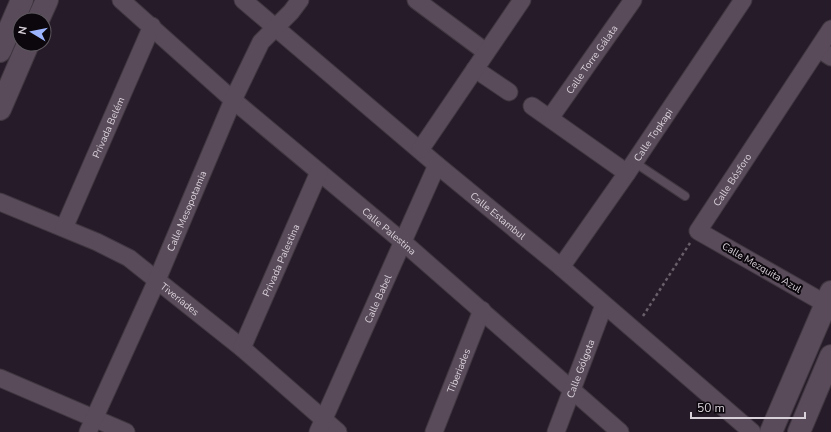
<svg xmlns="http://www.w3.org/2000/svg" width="831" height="432" font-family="'Nunito Sans',sans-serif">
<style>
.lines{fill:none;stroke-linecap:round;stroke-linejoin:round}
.lane-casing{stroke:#3f3640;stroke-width:10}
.street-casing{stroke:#3f3640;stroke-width:19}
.secondary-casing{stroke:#3f3640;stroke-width:24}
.path{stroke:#695f6a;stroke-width:2.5;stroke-dasharray:3 3;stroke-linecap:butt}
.lane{stroke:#594b5a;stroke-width:8}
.street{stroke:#594b5a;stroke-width:17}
.secondary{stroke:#594b5a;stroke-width:22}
.labels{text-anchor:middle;stroke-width:4;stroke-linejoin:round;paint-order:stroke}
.street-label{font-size:10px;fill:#d9d1da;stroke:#0c070d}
</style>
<rect width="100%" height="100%" fill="#261b28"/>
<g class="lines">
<g class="lane-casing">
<polyline id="lane" points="634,162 685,196"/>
</g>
<g class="street-casing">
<g id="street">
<path id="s1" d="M121,0L233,100L403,242L620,432"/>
<path id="s2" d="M243,0L437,165L561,267L752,432"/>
<polyline points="416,0 486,52"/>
<polyline points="819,49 831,57"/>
<polyline points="475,69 509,92"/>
<polyline points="532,106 627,173"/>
<path id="s3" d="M550,118L633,0"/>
<polyline points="420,150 522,0"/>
<path id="s4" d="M0,202L97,242L129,258L242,348L338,432"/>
<path id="s5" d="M64,228L152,26"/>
<path id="s6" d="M561,267L627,173L743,0"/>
<path id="s7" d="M826,304L698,231L831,29"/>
<path id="s8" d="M242,348L319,172"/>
<polyline points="0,378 126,432"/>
<path id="s9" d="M88,432L157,280L233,100L261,42L291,12L300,0"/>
<path id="s10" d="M318,432L437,165"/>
<path id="s11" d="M434,432L482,310"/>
<path id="s12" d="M556,432L604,305"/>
</g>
</g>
<g class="secondary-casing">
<g id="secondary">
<polyline points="38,20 47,0"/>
<polyline points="0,51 22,0"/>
<polyline points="0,109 28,44"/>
<polyline points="771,432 831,292"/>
<polyline points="799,432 831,356"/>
</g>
</g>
<polyline class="path" points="643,316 690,243"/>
<use href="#lane" class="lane"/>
<use href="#street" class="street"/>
<use href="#secondary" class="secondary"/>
</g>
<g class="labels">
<g class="street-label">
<text dy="4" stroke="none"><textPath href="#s3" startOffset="72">Calle Torre Gálata</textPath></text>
<text dy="4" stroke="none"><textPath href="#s5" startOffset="110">Privada Belém</textPath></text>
<text dy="4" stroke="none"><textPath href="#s6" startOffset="161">Calle Topkapi</textPath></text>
<text dy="4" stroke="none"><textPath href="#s7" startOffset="209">Calle Bósforo</textPath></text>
<text dy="4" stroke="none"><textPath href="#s9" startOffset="242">Calle Mesopotamia</textPath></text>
<text dy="4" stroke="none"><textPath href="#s2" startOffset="334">Calle Estambul</textPath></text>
<text dy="4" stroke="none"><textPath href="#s1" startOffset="354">Calle Palestina</textPath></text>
<text dy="4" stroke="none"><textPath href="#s8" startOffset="96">Privada Palestina</textPath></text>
<text transform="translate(762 267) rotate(30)" y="4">Calle Mezquita Azul</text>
<text dy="4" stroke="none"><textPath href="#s10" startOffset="146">Calle Babel</textPath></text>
<text dy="4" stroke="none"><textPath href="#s4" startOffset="206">Tiveríades</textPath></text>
<text dy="4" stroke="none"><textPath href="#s12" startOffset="68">Calle Gólgota</textPath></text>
<text dy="4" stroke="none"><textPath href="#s11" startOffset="66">Tiberiades</textPath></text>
</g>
</g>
<g transform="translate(32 32) rotate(280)"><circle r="19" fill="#0c070d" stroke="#5e585f"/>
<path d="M0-3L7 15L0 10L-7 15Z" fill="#9bb4fd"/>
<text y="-6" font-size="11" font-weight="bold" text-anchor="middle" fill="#d9d1da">N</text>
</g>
<path d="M691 412v6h114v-6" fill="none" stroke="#d9d1da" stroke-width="2"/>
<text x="697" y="412" font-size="12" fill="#d9d1da" stroke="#0c070d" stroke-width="3" paint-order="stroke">50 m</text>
</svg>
